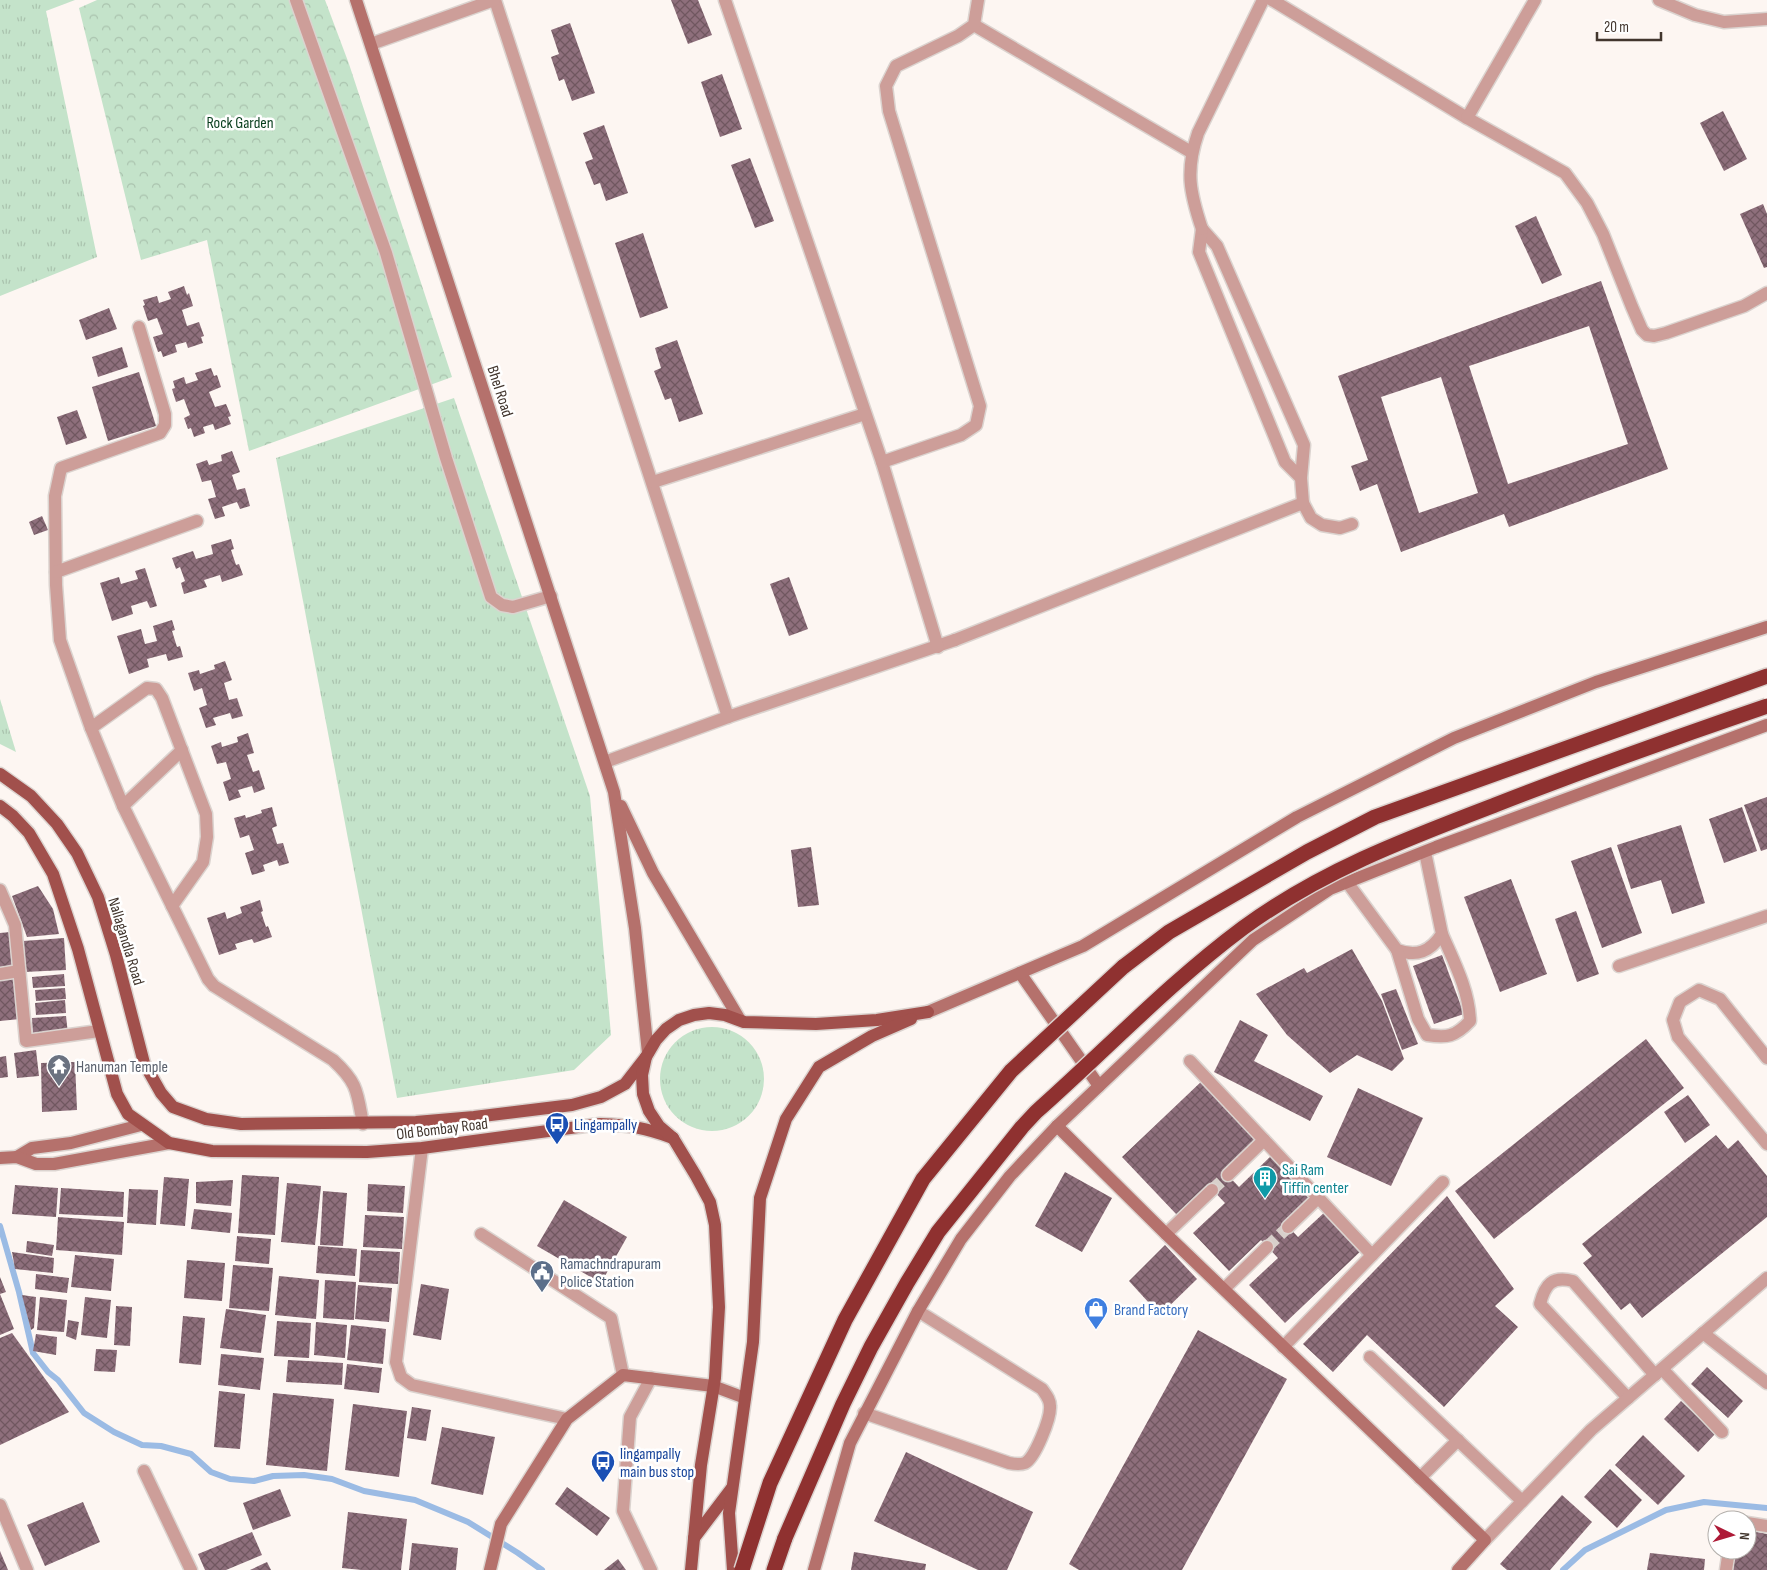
<svg xmlns="http://www.w3.org/2000/svg" width="1767" height="1570" font-family="'Sofia Sans Condensed',sans-serif">
<style>
.grass{fill:url(#grass-tufts)}
.park{fill:url(#park-crowns)}
.lines{fill:none;stroke-linecap:round;stroke-linejoin:round}
.stream{stroke:#9bbbe4;stroke-width:6}
.building{fill:url(#building-cross-hatch);fill-rule:evenodd}
.street-tunnel{stroke:#d8d0cb;stroke-width:12;stroke-dasharray:12 6;stroke-linecap:butt}
.lane-casing{stroke:#dbd3cf;stroke-width:15}
.street-casing{stroke:#dbd3cf;stroke-width:15}
.secondary-casing{stroke:#dbd3cf;stroke-width:15}
.primary-casing{stroke:#dbd3cf;stroke-width:15}
.highway-casing{stroke:#dbd3cf;stroke-width:18}
.lane{stroke:#cd9e99;stroke-width:12}
.street{stroke:#cd9e99;stroke-width:12}
.secondary{stroke:#b5716c;stroke-width:12}
.primary{stroke:#a1504c;stroke-width:12}
.highway{stroke:#8f3130;stroke-width:15}
.highway-bridge-casing{stroke:#dbd3cf;stroke-width:18;stroke-linecap:butt}
.highway-bridge{stroke:#8f3130;stroke-width:15}
.labels{text-anchor:middle;stroke-width:5;stroke-linejoin:round;paint-order:stroke}
.park-label{font-size:16px;fill:#073d1c;stroke:#fff}
.street-label{font-size:16px;fill:#42362e;stroke:#fff}
.worship-label{font-size:16px;fill:#5b616d;stroke:#fff;text-anchor:start}
.transit-label{font-size:16px;fill:#164399;stroke:#fff;text-anchor:start}
.culture-label{font-size:16px;fill:#0d838f;stroke:#fff;text-anchor:start}
.service-label{font-size:16px;fill:#4e5e75;stroke:#fff;text-anchor:start}
.shop-label{font-size:16px;fill:#366cbe;stroke:#fff;text-anchor:start}
</style>
<defs>
<pattern id="grass-tufts" width="24" height="20" patternUnits="userSpaceOnUse" patternTransform="scale(1.25)"><rect width="24" height="20" fill="#c4e3ca"/><path d="M3 7l-1-3M5 7V3M7 7l1-3M15 17l-1-3M17 17v-4M19 17l1-3" fill="none" stroke="#aac3ae"/></pattern>
<pattern id="park-crowns" width="20" height="18" patternUnits="userSpaceOnUse" patternTransform="scale(1.25)"><rect width="20" height="18" fill="#c4e3ca"/><path d="M2 6a3 3 0 1 1 6 0M12 15a3 3 0 1 1 6 0" fill="none" stroke="#aac3ae"/></pattern>
<pattern id="building-cross-hatch" width="8" height="8" patternUnits="userSpaceOnUse" patternTransform="scale(1.25)"><rect width="8" height="8" fill="#8e6f7c"/><path d="M0 0l8 8M0 8l8-8" fill="none" stroke="#705760"/></pattern>
</defs>
<rect width="100%" height="100%" fill="#fdf6f2"/>
<g class="grass">
<polygon points="0,0 75,0 46,11 97,257 0,296"/>
<polygon points="454,398 590,796 611,1035 574,1070 397,1098 276,458"/>
<polygon points="0,699 16,752 0,744"/>
<circle cx="712" cy="1079" r="52"/>
</g>
<polygon class="park" points="97,0 325,0 349,64 452,377 249,451 207,240 141,260 79,8"/>
<g class="lines">
<g class="stream">
<polyline points="0,1226 19,1292 33,1353 48,1372 58,1380 84,1413 114,1432 142,1445 161,1446 191,1454 211,1472 230,1479 254,1481 273,1476 304,1475 332,1479 364,1491 415,1500 468,1522 518,1553 542,1570"/>
<polyline points="1563,1570 1585,1550 1666,1510 1704,1502 1767,1508"/>
</g>
</g>
<g class="building">
<polygon points="671,0 698,0 712,35 688,44"/>
<polygon points="570,23 595,93 572,101 564,79 559,81 551,57 559,54 551,30"/>
<polygon points="722,74 742,129 720,137 701,82"/>
<polygon points="1723,111 1747,159 1724,171 1700,123"/>
<polygon points="604,125 628,193 606,201 600,183 594,185 585,162 593,159 583,133"/>
<polygon points="750,158 774,221 755,228 731,165"/>
<polygon points="1763,204 1767,214 1767,267 1764,268 1740,214"/>
<polygon points="1536,216 1562,275 1542,284 1515,226"/>
<polygon points="643,233 668,308 640,318 615,243"/>
<path d="M1601,281L1668,469L1509,527L1504,514L1401,552L1377,484L1360,491L1351,466L1368,460L1338,376ZM1589,326L1628,444L1508,484L1469,366ZM1441,377L1478,493L1419,513L1381,397Z"/>
<polygon points="184,286 187,295 189,293 193,306 182,310 187,326 199,322 204,336 201,337 203,343 188,348 186,342 175,345 177,352 163,357 161,351 158,352 153,337 163,334 157,318 148,321 143,306 145,305 143,300 157,296 159,303 171,299 168,292"/>
<polygon points="109,308 117,329 86,340 79,320"/>
<polygon points="677,340 703,414 679,422 671,398 665,400 654,371 661,368 655,348"/>
<polygon points="122,347 128,367 98,377 92,357"/>
<polygon points="211,368 214,376 217,375 221,387 209,392 215,407 226,404 231,416 228,417 231,424 215,430 213,424 203,427 205,433 194,437 191,428 188,429 184,418 190,415 184,399 176,402 172,389 175,388 173,381 184,377 186,384 198,380 195,373"/>
<polygon points="139,372 156,426 108,441 92,387"/>
<polygon points="77,410 87,438 66,445 57,417"/>
<polygon points="232,451 240,472 232,475 237,490 245,488 250,506 240,509 237,502 222,507 225,516 215,519 208,499 216,497 211,480 202,482 196,464 207,460 209,465 222,461 221,455"/>
<polygon points="42,516 48,530 34,535 29,522"/>
<polygon points="231,539 234,549 231,550 236,565 239,564 243,575 222,582 220,575 204,580 207,587 184,594 181,583 185,581 180,567 176,569 172,558 193,551 196,559 213,554 211,545"/>
<polygon points="145,568 157,606 150,608 147,601 131,606 133,614 112,621 100,583 119,577 121,584 138,579 135,571"/>
<polygon points="789,577 808,629 789,636 770,584"/>
<polygon points="172,620 175,630 172,631 177,647 180,646 183,657 168,661 166,654 147,659 149,667 129,674 117,636 141,629 145,644 157,641 153,626"/>
<polygon points="225,661 232,680 224,683 229,700 237,698 243,716 232,719 230,713 213,718 216,725 206,728 199,708 207,705 202,688 194,691 188,673 199,670 200,674 215,669 214,665"/>
<polygon points="248,733 254,753 247,755 253,772 259,770 265,789 254,793 252,786 238,790 241,797 229,801 223,782 231,779 226,762 217,764 211,746 221,742 222,747 238,742 237,737"/>
<polygon points="1767,797 1767,849 1761,851 1744,805"/>
<polygon points="272,807 277,826 272,828 277,844 283,843 289,863 279,866 277,860 263,865 265,871 252,875 245,853 254,850 249,835 240,838 234,818 245,815 246,818 262,813 261,810"/>
<polygon points="1742,807 1757,851 1724,863 1709,819"/>
<polygon points="1681,825 1705,903 1672,914 1661,880 1631,889 1617,845"/>
<polygon points="811,847 819,905 798,907 791,850"/>
<polygon points="1611,847 1642,933 1602,948 1571,861"/>
<polygon points="1511,879 1547,974 1500,992 1464,897"/>
<polygon points="38,886 53,909 59,934 27,937 12,896"/>
<polygon points="260,900 263,911 261,912 266,927 268,926 272,937 254,943 252,939 235,944 237,949 219,955 207,918 225,912 227,919 242,913 240,907"/>
<polygon points="1576,911 1599,974 1577,982 1555,919"/>
<polygon points="10,932 15,968 0,970 0,933"/>
<polygon points="64,938 66,970 24,972 23,941"/>
<polygon points="1352,949 1382,1001 1404,1059 1392,1071 1357,1055 1330,1073 1287,1035 1256,994 1304,968 1307,973"/>
<polygon points="1442,955 1464,1014 1434,1024 1413,966"/>
<polygon points="64,974 65,986 33,988 32,977"/>
<polygon points="17,977 20,1019 0,1021 0,978"/>
<polygon points="65,988 66,999 36,1001 35,990"/>
<polygon points="1396,989 1418,1044 1402,1050 1381,994"/>
<polygon points="65,1000 66,1013 36,1015 35,1003"/>
<polygon points="66,1016 68,1034 33,1036 32,1018"/>
<polygon points="1240,1020 1268,1035 1254,1061 1323,1096 1310,1121 1214,1072"/>
<polygon points="1646,1039 1684,1088 1494,1239 1455,1191"/>
<polygon points="36,1050 39,1076 17,1078 14,1053"/>
<polygon points="6,1056 8,1077 0,1078 0,1057"/>
<polygon points="75,1062 77,1110 42,1112 41,1063"/>
<polygon points="1204,1079 1259,1137 1224,1171 1239,1187 1274,1153 1313,1194 1284,1222 1298,1237 1327,1210 1364,1248 1285,1323 1249,1285 1278,1258 1261,1240 1229,1271 1193,1233 1225,1203 1208,1185 1177,1215 1122,1157"/>
<polygon points="1358,1088 1423,1118 1391,1186 1327,1157"/>
<polygon points="1688,1095 1710,1125 1685,1143 1664,1112"/>
<polygon points="1716,1135 1728,1149 1738,1140 1767,1176 1767,1217 1642,1318 1630,1303 1621,1310 1583,1263 1592,1256 1582,1244"/>
<polygon points="1065,1172 1112,1198 1082,1252 1035,1226"/>
<polygon points="242,1175 279,1177 275,1235 238,1233"/>
<polygon points="164,1177 189,1179 185,1226 160,1224"/>
<polygon points="233,1180 231,1206 196,1203 196,1182"/>
<polygon points="287,1183 321,1186 315,1245 281,1242"/>
<polygon points="368,1184 405,1186 403,1213 367,1211"/>
<polygon points="15,1185 58,1188 56,1217 12,1214"/>
<polygon points="61,1188 124,1192 123,1217 59,1214"/>
<polygon points="129,1189 158,1190 156,1225 127,1223"/>
<polygon points="323,1191 347,1193 343,1246 320,1245"/>
<polygon points="1447,1196 1514,1289 1495,1306 1518,1327 1444,1407 1367,1335 1333,1372 1303,1344"/>
<polygon points="564,1200 627,1237 601,1283 537,1246"/>
<polygon points="194,1209 232,1213 230,1233 191,1229"/>
<polygon points="365,1215 404,1217 402,1249 363,1247"/>
<polygon points="58,1217 124,1222 122,1255 56,1250"/>
<polygon points="237,1236 271,1239 269,1264 235,1261"/>
<polygon points="27,1241 54,1245 52,1256 26,1252"/>
<polygon points="1165,1245 1197,1279 1160,1315 1129,1281"/>
<polygon points="318,1246 357,1249 355,1276 316,1273"/>
<polygon points="361,1250 400,1252 398,1284 359,1282"/>
<polygon points="12,1252 54,1258 53,1273 15,1269"/>
<polygon points="75,1255 114,1259 111,1291 71,1287"/>
<polygon points="187,1260 225,1263 222,1301 184,1298"/>
<polygon points="233,1265 273,1268 269,1311 229,1308"/>
<polygon points="36,1274 69,1278 67,1293 35,1289"/>
<polygon points="279,1276 319,1280 316,1319 275,1315"/>
<polygon points="0,1277 6,1292 0,1294 14,1329 0,1335"/>
<polygon points="325,1280 356,1282 354,1320 323,1318"/>
<polygon points="421,1284 449,1289 441,1340 413,1335"/>
<polygon points="358,1285 392,1288 389,1322 355,1319"/>
<polygon points="22,1295 36,1297 34,1328 31,1330"/>
<polygon points="40,1297 67,1300 64,1332 37,1330"/>
<polygon points="85,1297 111,1300 107,1338 81,1335"/>
<polygon points="116,1306 132,1307 130,1346 114,1345"/>
<polygon points="226,1309 266,1315 261,1353 220,1348"/>
<polygon points="183,1316 205,1318 201,1365 179,1363"/>
<polygon points="68,1320 79,1322 76,1340 66,1336"/>
<polygon points="277,1321 311,1323 309,1358 274,1356"/>
<polygon points="316,1322 347,1325 345,1358 314,1355"/>
<polygon points="351,1325 386,1329 383,1364 347,1360"/>
<polygon points="1198,1330 1287,1379 1182,1570 1079,1570 1069,1564"/>
<polygon points="12,1333 69,1412 0,1445 0,1338"/>
<polygon points="36,1334 57,1337 56,1355 33,1351"/>
<polygon points="96,1349 117,1350 115,1372 94,1371"/>
<polygon points="221,1354 264,1358 260,1390 218,1385"/>
<polygon points="288,1360 343,1363 342,1385 286,1382"/>
<polygon points="347,1364 382,1368 379,1393 344,1389"/>
<polygon points="1707,1367 1743,1401 1728,1418 1691,1384"/>
<polygon points="219,1391 245,1394 240,1449 214,1447"/>
<polygon points="273,1393 334,1399 327,1471 266,1465"/>
<polygon points="1681,1401 1715,1434 1698,1452 1664,1419"/>
<polygon points="353,1404 407,1411 399,1477 345,1470"/>
<polygon points="412,1407 431,1410 426,1441 407,1438"/>
<polygon points="442,1427 495,1437 483,1495 431,1484"/>
<polygon points="1643,1435 1685,1476 1658,1505 1615,1465"/>
<polygon points="906,1452 1033,1512 1007,1570 978,1570 874,1521"/>
<polygon points="1610,1469 1642,1500 1617,1528 1584,1497"/>
<polygon points="567,1487 610,1518 597,1536 555,1504"/>
<polygon points="280,1489 291,1516 253,1530 243,1503"/>
<polygon points="1562,1495 1592,1522 1550,1570 1507,1570 1500,1564"/>
<polygon points="83,1502 100,1542 45,1566 27,1525"/>
<polygon points="348,1512 407,1519 401,1570 362,1570 342,1568"/>
<polygon points="1747,1530 1767,1534 1767,1570 1731,1570 1735,1550 1747,1550"/>
<polygon points="252,1532 262,1555 226,1570 205,1570 198,1554"/>
<polygon points="412,1543 458,1548 456,1570 409,1570"/>
<polygon points="0,1551 8,1570 0,1570"/>
<polygon points="854,1552 926,1564 925,1570 851,1570"/>
<polygon points="1650,1553 1705,1559 1704,1570 1647,1570"/>
<polygon points="618,1559 626,1570 604,1570"/>
<polygon points="267,1562 271,1570 250,1570"/>
</g>
<g class="lines">
<g class="street-tunnel">
<polyline points="1212,1190 1228,1175"/>
<polyline points="1267,1247 1288,1227"/>
</g>
<g class="lane-casing">
<g id="lane">
<polyline points="1202,229 1217,246 1304,445 1301,478"/>
<path d="M139,327L165,414V425L160,433L61,468L55,496L56,585L60,640L91,728L123,806L208,979L214,986L333,1060C358,1083 357,1092 363,1124"/>
<polyline points="1303,503 1311,518 1322,525 1340,528 1352,524"/>
<polyline points="56,572 197,521"/>
<polyline points="955,640 1303,503 1301,478 1285,462 1199,252 1202,229"/>
<polyline points="91,728 147,688 156,689 162,698 206,814 207,837 203,862 172,906"/>
<polyline points="123,806 182,750"/>
<path d="M1347,882L1397,950C1417,957 1430,952 1442,934L1425,852"/>
<path d="M1397,950L1418,1019L1427,1035C1447,1038 1455,1037 1470,1021C1469,990 1454,962 1442,934"/>
<polyline points="1767,1058 1720,999 1699,990 1680,1002 1673,1020 1678,1037 1767,1144"/>
<polyline points="481,1234 611,1318 623,1375"/>
<polyline points="1370,1357 1522,1501"/>
<polyline points="1662,1369 1722,1432"/>
<path d="M1628,1398L1540,1304C1545,1284 1552,1276 1573,1281L1655,1375"/>
<path d="M864,1413L1009,1463C1014,1464 1020,1465 1025,1463C1035,1458 1051,1418 1050,1406C1050,1399 1046,1395 1042,1389L918,1311"/>
<polyline points="1420,1478 1458,1440"/>
<polyline points="1747,1523 1767,1526"/>
<polyline points="651,1570 623,1511 630,1417 651,1378"/>
<polyline points="1726,1570 1729,1550"/>
</g>
</g>
<g class="street-casing">
<g id="street">
<polyline points="296,0 386,253 446,458 491,597 502,605 513,607 551,596"/>
<polyline points="495,0 728,717 955,640"/>
<polyline points="725,0 882,462 938,647"/>
<polyline points="1272,0 1467,118 1565,173 1587,203 1603,234 1632,307 1642,330 1647,335 1654,336 1666,333 1744,306 1767,293"/>
<polyline points="1659,0 1695,15 1724,22 1767,19"/>
<polyline points="974,25 1191,152"/>
<polyline points="371,44 494,0"/>
<polyline points="1467,118 1535,0"/>
<path d="M1202,229C1190,193 1185,171 1198,133L1263,0"/>
<polyline points="882,462 961,435 976,425 980,406 889,111 886,86 896,66 958,36 974,25 978,0"/>
<polyline points="653,482 865,414"/>
<polyline points="605,762 728,717"/>
<polyline points="0,890 15,925 26,1041 99,1031"/>
<polyline points="1619,966 1767,916"/>
<polyline points="0,974 19,971"/>
<polyline points="1190,1061 1372,1255"/>
<polyline points="422,1148 396,1362 401,1377 412,1385 567,1419"/>
<polyline points="1228,1175 1264,1140"/>
<polyline points="1288,1227 1318,1198"/>
<polyline points="1166,1234 1212,1190"/>
<polyline points="1224,1289 1267,1247"/>
<polyline points="1703,1333 1767,1383"/>
<polyline points="1283,1347 1443,1182"/>
<polyline points="144,1471 191,1570"/>
<polyline points="0,1505 27,1570"/>
<polyline points="1485,1540 1591,1430 1767,1278"/>
</g>
</g>
<g class="secondary-casing">
<g id="secondary">
<polyline points="356,0 614,792 635,928 648,1053"/>
<polyline points="621,806 653,873 740,1020"/>
<polyline points="1020,973 1099,1086"/>
<polyline points="928,1012 1083,946 1297,817 1454,738 1596,682 1767,627"/>
<polyline points="1057,1126 1166,1234 1485,1540 1458,1570"/>
<polyline points="17,1157 32,1148 71,1143 141,1125"/>
<polyline points="0,1158 17,1157 36,1164 54,1164 169,1143"/>
<polyline points="490,1570 501,1524 567,1419 623,1375 713,1386 745,1398"/>
<polyline points="814,1570 850,1443 918,1311 961,1239 1010,1176 1057,1126 1253,940 1330,889 1436,847 1767,725"/>
</g>
</g>
<g class="primary-casing">
<g id="primary">
<polyline points="0,774 31,796 57,824 77,853 98,897 116,955 144,1063 161,1093 173,1107 206,1119 241,1124 416,1122 474,1117 572,1105 601,1097 625,1084 646,1057"/>
<path d="M0,806L13,816L29,833L53,874L78,949L117,1094L128,1114L169,1143L212,1151L367,1152L422,1148L600,1124C629,1125 646,1128 673,1138"/>
<polyline points="694,1538 732,1488"/>
<polyline points="691,1570 701,1465 715,1378 719,1307 715,1225 710,1202 696,1176 673,1138 659,1126 649,1111 643,1094 642,1075 646,1057 656,1040 666,1029 679,1020 694,1015 709,1013 725,1015 744,1022 816,1024 877,1020 928,1012"/>
<polyline points="733,1570 729,1513 753,1342 760,1198 786,1119 819,1067 872,1036 911,1019"/>
</g>
</g>
<g class="highway-casing">
<g id="highway">
<polyline points="1123,967 1169,932 1307,852 1375,817 1767,676"/>
<polyline points="774,1570 785,1538"/>
</g>
</g>
<use href="#lane" class="lane"/>
<use href="#street" class="street"/>
<use href="#secondary" class="secondary"/>
<use href="#primary" class="primary"/>
<use href="#highway" class="highway"/>
<g class="highway-bridge-casing">
<g id="highway-bridge">
<path d="M785,1538L843,1404L871,1347L907,1283L938,1232L1022,1127L1036,1112C1105,1051 1169,983 1243,928C1321,871 1406,839 1495,805C1585,770 1676,737 1767,706"/>
<polyline points="742,1570 770,1483 845,1320 923,1179 1011,1071 1123,967"/>
</g>
</g>
<use href="#highway-bridge" class="highway-bridge"/>
</g>
<defs>
<g id="temple-pin" transform="scale(1.25)"><path d="M0 17L-7.5 6A9.5 9.5 0 1 1 7.5 6Z" fill="#6b7280" stroke="#fff"/><path d="M0-6L5-2H3V0L6.5 2.5H4V6H1.5V3h-3V6H-4V2.5H-6.5L-3 0V-2H-5Z" fill="#fff"/></g>
<g id="bus-pin" transform="scale(1.25)"><path d="M0 17L-7.5 6A9.5 9.5 0 1 1 7.5 6Z" fill="#1a4fb4" stroke="#fff"/><path d="M-5-6H5V4H4V6H2V4H-2V6H-4V4H-5ZM-3.5-4V0h7V-4ZM-3.5 1.2v1.5H-2V1.2ZM2 1.2v1.5H3.5V1.2Z" fill="#fff"/></g>
<g id="building-pin" transform="scale(1.25)"><path d="M0 17L-7.5 6A9.5 9.5 0 1 1 7.5 6Z" fill="#0f9aa8" stroke="#fff"/><path d="M-4-6H4V6H1V3H-1V6H-4ZM-2.5-4.3h1.7v1.8h-1.7ZM.8-4.3h1.7v1.8H.8ZM-2.5-1h1.7V.8h-1.7ZM.8-1h1.7V.8H.8Z" fill="#fff"/></g>
<g id="civic-pin" transform="scale(1.25)"><path d="M0 17L-7.5 6A9.5 9.5 0 1 1 7.5 6Z" fill="#5c6f8a" stroke="#fff"/><path d="M-.6-6.5H3V-4.5H.6V-3L4-1V1h2V6H-6V1h2V-1L-.6-3ZM-1.2 2.5V6h2.4V2.5Z" fill="#fff"/></g>
<g id="shop-pin" transform="scale(1.25)"><path d="M0 17L-7.5 6A9.5 9.5 0 1 1 7.5 6Z" fill="#3f7fe0" stroke="#fff"/><path d="M-5-2.5h2.3a2.7 3.5 0 0 1 5.4 0H5L5.5 6h-11ZM-1.5-2.5h3a1.5 2.3 0 0 0-3 0Z" fill="#fff"/></g>
</defs>
<g fill-rule="evenodd">
<use href="#temple-pin" x="59" y="1066"/>
<use href="#bus-pin" x="557" y="1124"/>
<use href="#building-pin" x="1265" y="1178"/>
<use href="#civic-pin" x="542" y="1272"/>
<use href="#shop-pin" x="1096" y="1309"/>
<use href="#bus-pin" x="603" y="1462"/>
</g>
<g class="labels">
<g class="park-label">
<text x="240" y="128">Rock Garden</text>
</g>
<g class="street-label">
<text transform="translate(501 391) rotate(72)" y="6">Bhel Road</text>
<text transform="translate(127 941) rotate(73)" y="6">Nallagandla Road</text>
<text transform="translate(442 1128) rotate(-7)" y="6">Old Bombay Road</text>
</g>
<g class="worship-label">
<text x="76" y="1072">Hanuman Temple</text>
</g>
<g class="transit-label">
<text x="574" y="1130">Lingampally</text>
<text x="620" y="1459">lingampally<tspan x="620" dy="18">main bus stop</tspan></text>
</g>
<g class="culture-label">
<text x="1282" y="1175">Sai Ram<tspan x="1282" dy="18">Tiffin center</tspan></text>
</g>
<g class="service-label">
<text x="560" y="1269">Ramachndrapuram<tspan x="560" dy="18">Police Station</tspan></text>
</g>
<g class="shop-label">
<text x="1114" y="1315">Brand Factory</text>
</g>
</g>
<g transform="translate(1732 1535) rotate(95)"><circle r="24" fill="#ffffff" stroke="#b3afab"/>
<path d="M0-4L9 19L0 12L-9 19Z" fill="#ae1a37"/>
<text y="-8" font-size="14" font-weight="bold" text-anchor="middle" fill="#42362e">N</text>
</g>
<path d="M1597 32v8h64v-8" fill="none" stroke="#42362e" stroke-width="2.5"/>
<text x="1604" y="32" font-size="15" fill="#42362e" stroke="#ffffff" stroke-width="4" paint-order="stroke">20 m</text>
</svg>
